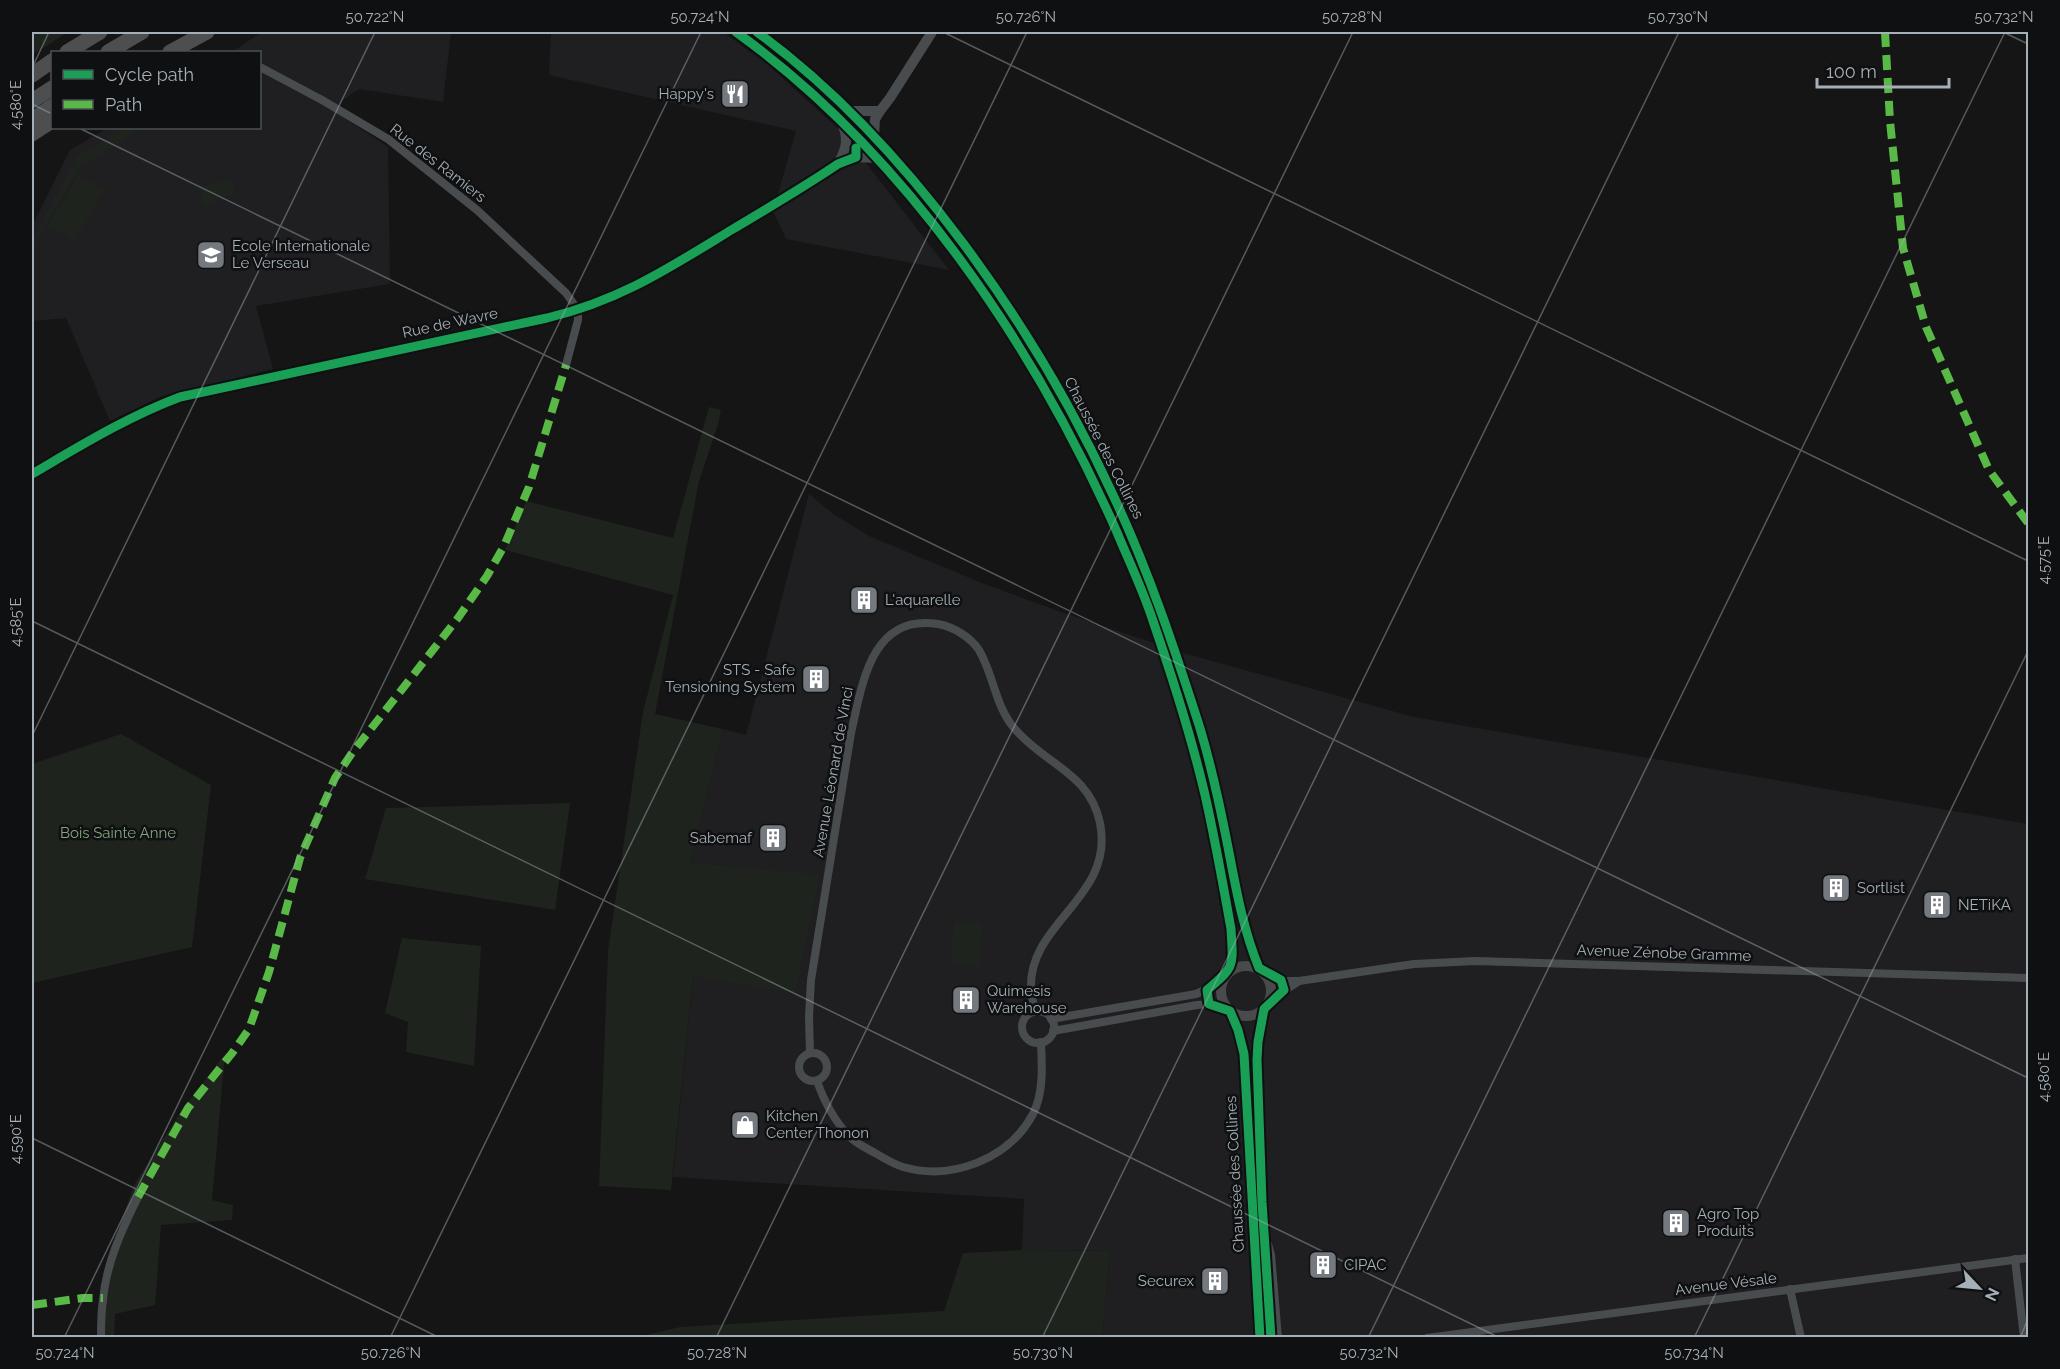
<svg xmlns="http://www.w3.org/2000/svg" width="2060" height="1369" font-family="Raleway,sans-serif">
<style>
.built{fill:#1f1f21}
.green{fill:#1e241d}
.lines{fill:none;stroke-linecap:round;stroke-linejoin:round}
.minor{stroke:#494c4e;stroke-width:8}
.tertiary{stroke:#494c4e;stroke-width:10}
.secondary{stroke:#484a4c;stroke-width:10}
.motorway{stroke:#4c4e50;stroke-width:15}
.quiet{stroke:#58b947;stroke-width:8;stroke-dasharray:15 8;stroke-linecap:butt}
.cycleway-casing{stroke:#0f1011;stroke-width:13}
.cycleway{stroke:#1a9f57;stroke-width:9}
.ticks{fill:none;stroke:#a5afb7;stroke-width:1.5;stroke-opacity:0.45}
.labels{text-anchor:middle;stroke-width:5;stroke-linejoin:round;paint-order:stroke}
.poi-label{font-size:15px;fill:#a5afb7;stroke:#0f1011;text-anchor:start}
.street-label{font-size:15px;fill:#a5afb7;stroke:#0f1011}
.park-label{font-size:15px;fill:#83a37c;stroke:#0f1011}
.neatline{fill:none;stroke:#a5afb7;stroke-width:2}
.ticks-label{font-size:15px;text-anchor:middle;fill:#a5afb7}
</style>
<rect width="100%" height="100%" fill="#151515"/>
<g class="built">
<polygon points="262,32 451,32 443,102 359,89 343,100 334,111 388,147 390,284 256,306 273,369 162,396 110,421 66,318 32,321 32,226 70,150 108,128 260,128 260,52 232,52"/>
<polygon points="551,32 723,32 767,64 842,132 949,270 786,239 773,211 796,131 549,75"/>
<polygon points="809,494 832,513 869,536 982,583 1058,611 1187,654 1414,717 2028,824 2028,1337 1102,1337 1110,1251 1022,1250 1024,1199 673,1177 693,976 820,876 690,862 723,729 746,735"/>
</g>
<g class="green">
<polygon points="36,32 68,32 32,55 32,36"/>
<polygon points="126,128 142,128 80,167 32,248 32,240 78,156"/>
<polygon points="79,175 105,190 74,241 48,225"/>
<polygon points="231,179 235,194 215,199 215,203 204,207 199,187"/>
<polygon points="709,407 721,410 718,424 699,481 655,714 723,729 690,862 820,875 795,993 693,976 671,1190 599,1186 608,951 643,712 673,595 505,550 526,501 673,538"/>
<polygon points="121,734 211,785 192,947 32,983 32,764"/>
<polygon points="570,803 555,910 365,879 386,808"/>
<polygon points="954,921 982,924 979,966 951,963"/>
<polygon points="402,938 481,946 474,1066 406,1052 408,1022 385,1013"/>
<polygon points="225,1054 212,1200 233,1205 232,1220 161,1225 155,1305 115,1314 114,1337 98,1338 103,1275 134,1185 182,1110"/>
<polygon points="1022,1250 1110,1251 1102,1337 638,1337 680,1327 944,1311 963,1253"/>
</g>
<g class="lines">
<g class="minor">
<polyline points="260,67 322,100 388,139 477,210 566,293 578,310 578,320 566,365"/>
<polyline points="1267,976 1285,981 1299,981 1414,964 1475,961 2028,978"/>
<polyline points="1270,1000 1298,982"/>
<circle cx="1038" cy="1027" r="16"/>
<polyline points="1051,1019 1196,994 1222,982"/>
<polyline points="1053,1031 1197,1005 1209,1004 1226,1007"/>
<circle cx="813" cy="1067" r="14"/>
<path d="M810,1053L809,1017L811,980L851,733C862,685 871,613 938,624C954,627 970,637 979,650C994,676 995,705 1014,728C1044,764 1090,773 1100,823C1115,898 1028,922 1031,989C1031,996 1034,1004 1035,1011"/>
<path d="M817,1081C824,1101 833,1119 848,1135C855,1143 866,1148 875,1153C884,1158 893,1164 903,1167C952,1181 1009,1159 1033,1114C1044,1092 1042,1066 1041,1042"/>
<polyline points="1268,1244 1271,1255 1278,1338"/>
<polyline points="2015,1259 2024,1338"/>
<polyline points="1790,1289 1801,1338"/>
<path d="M101,1338C101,1325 101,1312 103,1300C106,1264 122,1229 138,1197"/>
<polyline points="1427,1338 2028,1258"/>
</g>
<g class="tertiary">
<polyline points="849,111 880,111"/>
<polyline points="874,136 875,119 880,111 890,98 932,32"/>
<path d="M838,164C847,148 849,138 841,121"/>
<path d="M32,474C80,446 127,417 180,397L547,318C621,300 669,268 733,229C768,208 804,187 838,164L856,157L878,158"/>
</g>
<g class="secondary">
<path d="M736,32C903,152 1033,343 1116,530C1128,559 1142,588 1152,618C1172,676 1191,735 1205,795C1215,839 1223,884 1231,929L1232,951L1229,972"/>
<path d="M757,32C906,141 1036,328 1113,495C1148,569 1174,647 1199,725C1211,764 1220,806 1228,847C1236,889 1243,929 1259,968"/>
<circle cx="1246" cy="991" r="25"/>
<polyline points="1264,1009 1258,1042 1257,1060 1262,1202 1271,1338"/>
<polyline points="1230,1011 1238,1030 1244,1054 1260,1338"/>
</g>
<g class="motorway">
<polyline points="67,52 100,32"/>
<polyline points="108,52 142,32"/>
<polyline points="170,52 207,32"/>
<polyline points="32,75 52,61"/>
<polyline points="32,101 52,88"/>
<polyline points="32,120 52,106"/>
<polyline points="32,134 52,121"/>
</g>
<g class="quiet">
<polyline points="1885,32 1890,121 1903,248 1926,327 1989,470 2028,523"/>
<polyline points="138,1197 188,1108 233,1052 249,1029 269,972 300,858 335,778 352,753 458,618 487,576 504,546 529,487 566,365"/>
<polyline points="32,1305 83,1298 103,1298"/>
</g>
<g class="cycleway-casing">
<g id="cycleway">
<path d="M736,32C903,152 1033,343 1116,530C1128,559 1142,588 1152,618C1172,676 1191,735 1205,795C1215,839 1223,884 1231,929C1233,966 1236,966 1207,990L1209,1004L1230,1011L1238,1030L1244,1054L1260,1338"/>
<path d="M757,32C906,141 1036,328 1113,495C1148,569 1174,647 1199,725C1211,764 1220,806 1228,847C1236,889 1243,929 1259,968L1281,980L1284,990L1264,1009L1258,1042L1257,1060L1262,1202L1271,1338"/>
<path d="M32,474C80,446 127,417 180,397L547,318C621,300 669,268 733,229C768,208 804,187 838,164L856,157V148"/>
</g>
</g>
<use href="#cycleway" class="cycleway"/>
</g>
<path class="ticks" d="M943,32L2028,561M2003,32L2028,44M32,68L49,32M32,104L52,114M79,128L2028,1078M32,621L1500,1338M32,736L375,32M32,1138L440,1338M64,1338L701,32M390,1338L1027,32M716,1338L1353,32M1042,1338L1679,32M1368,1338L2005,32M1694,1338L2028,651M2020,1338L2028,1319"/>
<defs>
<g id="restaurant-square" transform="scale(1.5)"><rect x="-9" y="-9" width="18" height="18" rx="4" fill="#73797e" stroke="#0f1011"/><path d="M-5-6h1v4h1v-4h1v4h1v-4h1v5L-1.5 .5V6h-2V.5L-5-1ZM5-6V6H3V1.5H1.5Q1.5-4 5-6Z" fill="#fff"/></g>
<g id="school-square" transform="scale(1.5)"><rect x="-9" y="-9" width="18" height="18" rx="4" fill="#73797e" stroke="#0f1011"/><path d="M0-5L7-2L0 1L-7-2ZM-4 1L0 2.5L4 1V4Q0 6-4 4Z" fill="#fff"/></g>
<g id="building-square" transform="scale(1.5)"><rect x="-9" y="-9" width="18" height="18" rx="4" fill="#73797e" stroke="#0f1011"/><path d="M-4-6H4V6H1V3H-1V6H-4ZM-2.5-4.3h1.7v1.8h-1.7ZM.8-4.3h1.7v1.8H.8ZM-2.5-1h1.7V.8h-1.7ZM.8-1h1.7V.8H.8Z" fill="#fff"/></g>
<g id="shop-square" transform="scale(1.5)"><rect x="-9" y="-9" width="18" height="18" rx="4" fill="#73797e" stroke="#0f1011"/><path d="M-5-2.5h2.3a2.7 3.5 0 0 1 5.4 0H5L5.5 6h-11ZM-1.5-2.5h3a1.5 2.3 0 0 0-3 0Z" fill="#fff"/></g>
</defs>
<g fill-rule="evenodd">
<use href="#restaurant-square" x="735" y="94"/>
<use href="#school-square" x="211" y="255"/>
<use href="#building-square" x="864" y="600"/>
<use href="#building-square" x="816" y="679"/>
<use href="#building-square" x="773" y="838"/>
<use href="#building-square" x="1836" y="888"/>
<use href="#building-square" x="1937" y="905"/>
<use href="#building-square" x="966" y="1000"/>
<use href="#shop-square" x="745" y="1125"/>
<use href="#building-square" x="1676" y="1223"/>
<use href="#building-square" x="1323" y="1265"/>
<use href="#building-square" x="1215" y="1281"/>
</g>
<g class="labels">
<g class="poi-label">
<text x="714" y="99" text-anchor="end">Happy's</text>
<text x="232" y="251">Ecole Internationale<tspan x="232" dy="17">Le Verseau</tspan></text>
<text x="885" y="605">L'aquarelle</text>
<text x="795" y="675" text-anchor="end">STS - Safe<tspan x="795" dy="17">Tensioning System</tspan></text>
<text x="752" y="843" text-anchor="end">Sabemaf</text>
<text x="1857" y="893">Sortlist</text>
<text x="1958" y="910">NETiKA</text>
<text x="987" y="996">Quimesis<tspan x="987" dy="17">Warehouse</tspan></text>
<text x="766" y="1121">Kitchen<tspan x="766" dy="17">Center Thonon</tspan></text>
<text x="1697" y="1219">Agro Top<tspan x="1697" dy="17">Produits</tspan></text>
<text x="1344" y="1270">CIPAC</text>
<text x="1194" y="1286" text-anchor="end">Securex</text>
</g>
<g class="street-label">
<text transform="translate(438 163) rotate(38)" y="5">Rue des Ramiers</text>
<text transform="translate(450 323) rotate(-12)" y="5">Rue de Wavre</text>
<text transform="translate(1104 448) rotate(63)" y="5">Chaussée des Collines</text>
<text transform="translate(833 772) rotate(-80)" y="5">Avenue Léonard de Vinci</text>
<text transform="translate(1664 953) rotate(2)" y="5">Avenue Zénobe Gramme</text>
<text transform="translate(1235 1174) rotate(-93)" y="5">Chaussée des Collines</text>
<text transform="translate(1726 1284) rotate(-7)" y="5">Avenue Vésale</text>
</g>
<g class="park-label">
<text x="118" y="838">Bois Sainte Anne</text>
</g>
</g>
<rect width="2060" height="1369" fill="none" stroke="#0f1011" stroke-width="66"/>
<rect x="51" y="51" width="210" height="78" fill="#0f1011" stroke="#4b5053" stroke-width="1.5"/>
<rect x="63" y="70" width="30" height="9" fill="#1a9f57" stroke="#4b5053" stroke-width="1.5"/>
<text x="105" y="81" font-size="18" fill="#a5afb7">Cycle path</text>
<rect x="63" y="100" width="30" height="9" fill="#58b947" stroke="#4b5053" stroke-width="1.5"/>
<text x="105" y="111" font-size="18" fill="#a5afb7">Path</text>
<g transform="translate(1979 1288) rotate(116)" stroke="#0f1011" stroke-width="4.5" paint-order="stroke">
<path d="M0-4.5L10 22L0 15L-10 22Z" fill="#a5afb7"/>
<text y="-9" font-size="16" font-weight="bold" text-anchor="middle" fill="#a5afb7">N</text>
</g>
<path d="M1817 78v9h132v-9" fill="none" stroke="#a5afb7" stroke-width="3"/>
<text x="1826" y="78" font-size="18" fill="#a5afb7" stroke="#0f1011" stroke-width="4.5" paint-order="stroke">100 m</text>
<rect x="33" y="33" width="1994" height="1303" class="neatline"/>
<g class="ticks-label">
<text x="375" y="22">50.722°N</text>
<text x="700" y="22">50.724°N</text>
<text x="1026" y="22">50.726°N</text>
<text x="1352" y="22">50.728°N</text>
<text x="1678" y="22">50.730°N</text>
<text x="2004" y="22">50.732°N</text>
<text transform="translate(16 105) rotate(-90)" y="5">4.580°E</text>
<text transform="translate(2044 560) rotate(-90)" y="5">4.575°E</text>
<text transform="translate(16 622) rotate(-90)" y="5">4.585°E</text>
<text transform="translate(2044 1077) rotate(-90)" y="5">4.580°E</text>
<text transform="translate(16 1139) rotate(-90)" y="5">4.590°E</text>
<text x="65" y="1358">50.724°N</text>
<text x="391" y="1358">50.726°N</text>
<text x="717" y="1358">50.728°N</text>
<text x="1043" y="1358">50.730°N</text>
<text x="1369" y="1358">50.732°N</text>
<text x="1694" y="1358">50.734°N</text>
</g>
</svg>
